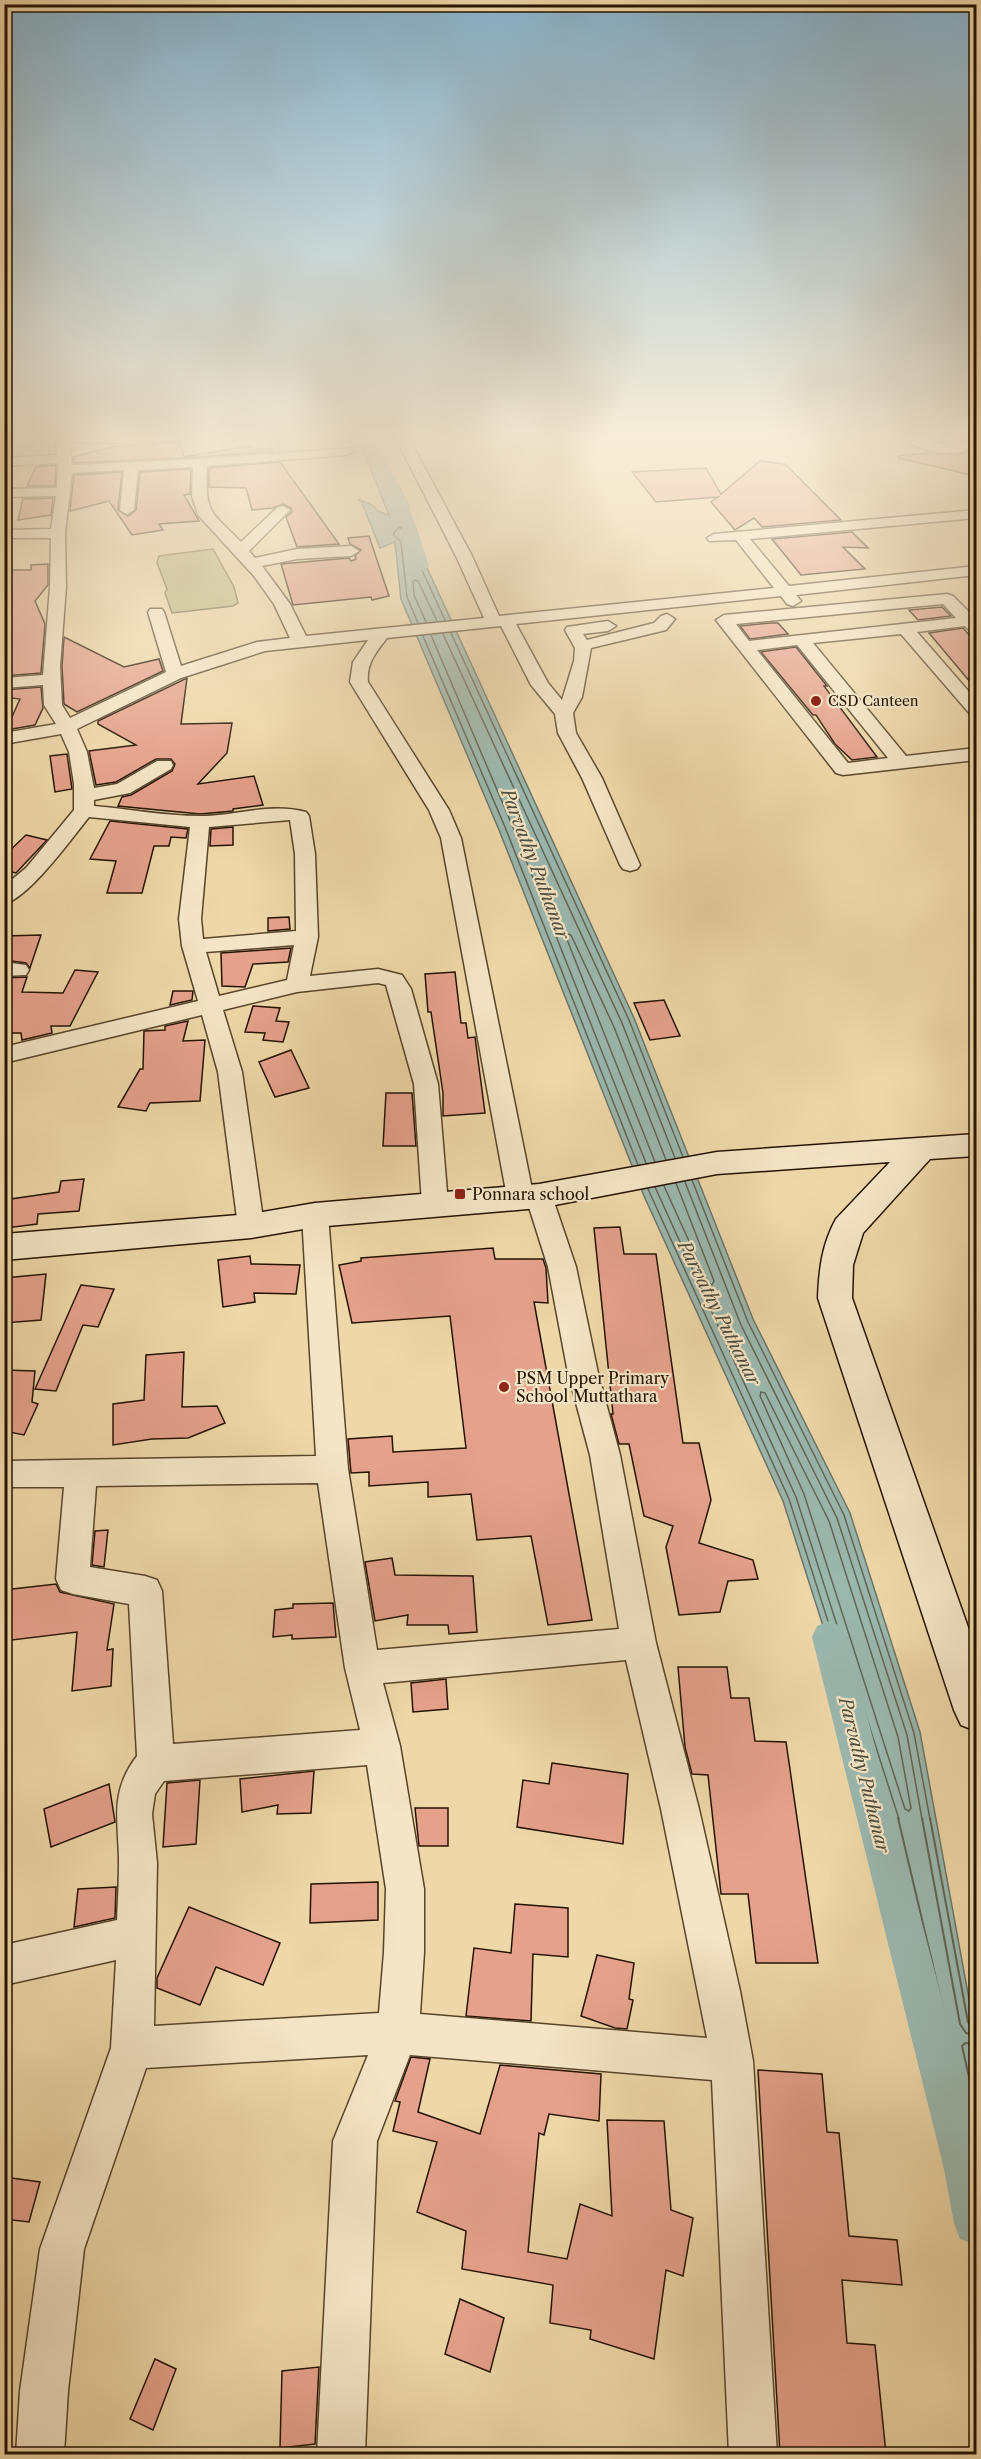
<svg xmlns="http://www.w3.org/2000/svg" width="981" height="2459" font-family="'Libre Caslon Text',serif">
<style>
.green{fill:#c0bc83;stroke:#726842;stroke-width:1.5}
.water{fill:#9bb8af;stroke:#6c7669;stroke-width:1.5}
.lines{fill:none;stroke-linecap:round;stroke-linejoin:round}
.shore-far1{stroke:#606658;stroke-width:1.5}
.shore{stroke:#606658;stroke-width:2}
.canal{fill:#9bb8af;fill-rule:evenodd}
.building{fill:#e5a18c;stroke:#251300;stroke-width:1.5}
.street-casing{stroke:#57442a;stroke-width:3}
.secondary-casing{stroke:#251300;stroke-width:3}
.street{fill:#f4e5c6;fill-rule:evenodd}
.secondary{fill:#f4e5c6;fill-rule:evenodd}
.poi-dot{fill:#8f2418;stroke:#f4e5c6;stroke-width:2}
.labels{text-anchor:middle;stroke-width:4.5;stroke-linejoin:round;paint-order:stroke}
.far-poi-label{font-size:14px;fill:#251300;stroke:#f4e5c6;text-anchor:start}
.poi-label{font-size:16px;fill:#251300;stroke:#f4e5c6;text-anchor:start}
.water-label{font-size:18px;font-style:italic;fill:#4e4d3d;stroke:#f4e5c6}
</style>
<rect width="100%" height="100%" fill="#eed7a8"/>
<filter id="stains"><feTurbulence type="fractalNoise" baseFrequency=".00333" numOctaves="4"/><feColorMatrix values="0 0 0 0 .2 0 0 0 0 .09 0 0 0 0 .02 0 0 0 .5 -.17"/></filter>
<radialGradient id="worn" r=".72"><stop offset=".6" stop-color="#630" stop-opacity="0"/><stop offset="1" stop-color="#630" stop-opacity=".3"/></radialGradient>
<polygon class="green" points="213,549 234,587 238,603 233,606 172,613 165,593 167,589 157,563 159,556"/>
<polygon class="water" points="357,435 366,435 634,1018 753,1319 850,1513 920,1732 976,2037 976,2208 891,1838 783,1501 644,1196 499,830 401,599 395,542 380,548 362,503 358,499 374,506 377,511 389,515"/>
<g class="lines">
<g class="shore-far1">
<polyline points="426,622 414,595 413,582 415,580 418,581 437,621"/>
<polyline points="418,623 407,597 401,542 393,534 399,527 403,529 445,620"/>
<polyline points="451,633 629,1020 683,1157"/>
<polyline points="443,634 622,1023 675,1158"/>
<polyline points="431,635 512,825 646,1163"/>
<polyline points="423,636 505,827 638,1165"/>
<polyline points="655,1162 566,937 568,934 571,935 614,1027 666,1160"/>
<polyline points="692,1180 748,1322 844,1515 914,1733 930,1819"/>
<polyline points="685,1182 741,1325 837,1518 907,1735 922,1819"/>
<polyline points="664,1186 708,1283 712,1285 714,1281 676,1183"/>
<polyline points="655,1187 796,1497 899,1819"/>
<polyline points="648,1189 789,1499 891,1819"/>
<polygon points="761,1392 765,1393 829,1521 898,1737 911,1808 909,1811 905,1809 804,1494 760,1396"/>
</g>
<g class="shore">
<polyline points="891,1818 976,2181"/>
<polyline points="898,1818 976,2148"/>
<polyline points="922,1818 960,2024 966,2033 976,2035"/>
<polyline points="930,1818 968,2022 971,2027 976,2028"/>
<polyline points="976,2044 965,2043 962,2046 976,2108"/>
</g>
<g class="canal">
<polygon points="359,435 372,435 408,502 429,566 426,569 421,571 413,566 394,502"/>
<polygon points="829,1621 841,1626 846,1637 976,2127 976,2245 960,2239 954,2223 944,2169 812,1637 817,1626"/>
</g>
</g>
<g class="building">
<polygon points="180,442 184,457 249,446 254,450 270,448 273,451 200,457 74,463 73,457 112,447"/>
<polygon points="976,449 976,476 898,458 898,456 929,453 957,455"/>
<polygon points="760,461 785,464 841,520 762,527 754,518 735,530 711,502 718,497 656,502 632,472 706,468 721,494"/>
<polygon points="280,462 339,544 297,547 286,517 292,512 291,508 283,504 273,508 252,510 246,488 209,487 209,468"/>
<polygon points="56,465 55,486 27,486 36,467"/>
<polygon points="191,469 190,494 184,495 199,521 159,524 163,530 132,535 109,501 70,511 74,475 122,472 118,510 128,516 136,510 140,472"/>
<polygon points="53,498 51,515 18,520 23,499"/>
<polygon points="852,532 868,548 843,547 865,569 801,575 772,539"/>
<polygon points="369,536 389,596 372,600 371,597 293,605 281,564 349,558 351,561 356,559 355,556 361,550 350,544 348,538"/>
<polygon points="48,564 48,585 35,601 45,624 41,673 4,676 4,581 10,570 31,570 31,565"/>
<polygon points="942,607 951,616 918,620 909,610"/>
<polygon points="770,623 778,623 788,634 750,639 740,626"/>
<polygon points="963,628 976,643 976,689 929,633"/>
<polygon points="64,637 124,667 159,659 163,671 77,712 64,704 62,666"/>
<polygon points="796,647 827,686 824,686 877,757 852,760 835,744 816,715 813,715 761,652"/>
<polygon points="187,678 181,724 232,723 227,753 198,784 254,776 263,805 233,809 233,811 200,814 118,806 122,797 131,795 172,771 175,764 171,759 156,759 116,782 96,785 89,751 136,745 98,724 98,721"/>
<polygon points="41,687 43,708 35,725 6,730 20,699 4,697 4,690"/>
<polygon points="67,754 72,789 55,792 50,756"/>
<polygon points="110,821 188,829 186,838 171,837 169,846 154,846 142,893 107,893 116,861 90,859"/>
<polygon points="233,827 233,845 210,846 211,829"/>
<polygon points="26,835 47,840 16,873 4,870 4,856"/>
<polygon points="289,917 290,929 268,931 268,918"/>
<polygon points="41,935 30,968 26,963 4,960 4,936"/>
<polygon points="291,948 288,962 253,964 245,987 222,986 221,953"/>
<polygon points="75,970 98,972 70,1026 51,1026 52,1033 22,1040 21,1033 4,1033 4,978 27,977 22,992 63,993"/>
<polygon points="455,972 461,1023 466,1023 468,1038 475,1037 485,1113 443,1116 443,1093 431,1012 428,1012 425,974"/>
<polygon points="173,991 193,991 192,1000 170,1005"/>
<polygon points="664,1000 680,1036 650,1040 634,1003"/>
<polygon points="253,1006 280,1008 276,1021 289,1022 283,1042 263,1040 265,1033 245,1032"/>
<polygon points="188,1021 183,1041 205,1040 200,1101 150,1103 146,1111 118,1107 140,1069 143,1069 144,1031 165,1030 165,1026"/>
<polygon points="291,1050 309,1088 275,1097 259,1062"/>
<polygon points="386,1093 412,1093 416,1146 383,1146"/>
<polygon points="84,1179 79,1211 38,1214 37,1224 6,1228 4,1200 59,1192 61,1181"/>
<polygon points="620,1227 624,1254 656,1254 683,1443 699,1443 711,1500 699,1543 753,1560 758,1579 728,1581 720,1612 679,1615 666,1547 673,1526 644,1516 629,1444 619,1444 611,1414 613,1414 594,1228"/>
<polygon points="493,1248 495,1259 543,1259 546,1268 548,1303 534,1302 592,1620 548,1625 531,1536 477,1540 471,1494 428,1497 428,1482 369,1486 369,1472 351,1473 348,1439 392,1436 393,1452 466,1448 450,1316 352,1323 339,1265 361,1261 361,1258"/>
<polygon points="250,1256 251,1264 300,1265 296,1294 254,1293 255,1302 223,1307 218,1260"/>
<polygon points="46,1274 41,1320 4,1323 4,1278"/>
<polygon points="81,1285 114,1289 98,1327 83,1325 56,1391 35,1389"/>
<polygon points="184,1352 182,1407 217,1406 225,1423 188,1438 152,1439 113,1445 113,1404 144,1400 146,1355"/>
<polygon points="4,1370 35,1371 32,1402 38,1404 24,1435 4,1431"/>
<polygon points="108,1530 104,1567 92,1565 95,1531"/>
<polygon points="392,1558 395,1575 473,1576 477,1632 449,1634 448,1625 407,1625 408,1615 375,1621 365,1562"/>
<polygon points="56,1584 60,1592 114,1604 107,1650 113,1649 111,1686 72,1691 77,1632 4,1641 4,1590"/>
<polygon points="333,1603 336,1637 292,1639 292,1635 273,1637 275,1610 293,1608 293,1604"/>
<polygon points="678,1667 727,1667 731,1698 749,1698 755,1741 786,1742 818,1963 756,1963 748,1894 721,1894 708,1775 692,1774 685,1747"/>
<polygon points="446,1679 448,1709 413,1712 411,1683"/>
<polygon points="552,1763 628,1774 623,1844 517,1827 523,1780 549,1784"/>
<polygon points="314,1771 311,1813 277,1814 278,1805 242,1812 240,1779"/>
<polygon points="200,1780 196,1844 163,1847 167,1783"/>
<polygon points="109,1784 115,1822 51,1847 44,1809"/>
<polygon points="415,1808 448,1808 448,1846 419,1846"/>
<polygon points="378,1882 378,1920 310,1923 311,1884"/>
<polygon points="116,1887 115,1918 74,1927 78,1889"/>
<polygon points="515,1904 568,1908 568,1957 533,1954 531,2021 466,2016 474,1948 511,1953"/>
<polygon points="189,1907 280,1943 263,1985 216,1967 200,2005 157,1988 157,1978"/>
<polygon points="597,1955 634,1963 629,1999 633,2000 627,2029 615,2028 581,2016"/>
<polygon points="411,2057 430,2059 418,2112 480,2134 500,2065 601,2074 599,2121 549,2114 544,2135 539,2133 528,2252 567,2259 580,2204 612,2216 607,2120 664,2121 671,2210 693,2218 683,2276 666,2270 654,2359 590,2339 591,2330 550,2323 553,2285 462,2269 466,2231 417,2212 437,2142 393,2131 400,2102 395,2101"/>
<polygon points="758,2070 822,2074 827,2132 839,2133 849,2236 897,2240 902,2285 842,2280 847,2343 875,2345 886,2454 780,2454"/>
<polygon points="4,2177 40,2182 29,2222 4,2219"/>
<polygon points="460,2299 504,2318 490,2372 445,2354"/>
<polygon points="155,2359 176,2369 153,2430 130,2419"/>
<polygon points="319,2367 315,2444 280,2448 282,2371"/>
</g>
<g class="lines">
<g class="street-casing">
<g id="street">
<path d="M55,435H201L195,439L129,443L69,442L72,465L200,459L352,448L354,451L347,455L207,466C205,515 210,510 241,542L278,507L283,506L290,510L249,551L255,558L297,549L351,546L359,551L351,556L297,559L262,566L290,604L306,636L484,618L456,556L394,435H407L472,556L499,616L774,588L736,540L709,541L707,538L714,534L976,510V518L750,539L789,586L976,566V575L796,595L801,601L793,606L787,604L781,596L516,624L548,683L562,700L574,661L575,648L565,630L567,627L608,621L616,626L608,631L583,634L587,640L654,623L661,616L667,614L675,619L666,630L591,648L582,697L573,713L576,733L602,778L640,865L637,869L630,871L623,869L620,865L582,778L558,733L555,714L531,685L501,626L387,638C376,652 366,664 368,682L449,810L461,838L532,1189L539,1186L548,1189L552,1196L576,1267L598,1373L620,1455L656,1643L699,1809L740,1991L753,2061L777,2454H729L712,2080L410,2055L377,2141L365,2454H317L333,2141L368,2055L146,2068L84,2249L68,2391L64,2454H16L20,2391L40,2249L111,2048L116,1960L4,1985V1945L117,1920C118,1900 119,1879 119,1859C118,1819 110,1791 137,1756L129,1604L73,1594L61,1590L56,1579L64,1487H4V1461L316,1456L302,1215L306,1208L315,1205L324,1208L328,1215L348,1469L377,1650L619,1629L590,1455L568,1373L548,1267L528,1204L520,1207L511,1204L507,1197L441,838L429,810L350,682L353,662L368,640L265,651L181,678L77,729L87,752L94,788L117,784L157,761H171L173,765L171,769L130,793L94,800V806C129,809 165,816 200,816C235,816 271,802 306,812L309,816L315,854L318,937L310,976L378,969L402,975L411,989L438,1084L448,1204L444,1211L435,1214L426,1211L422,1204L414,1084L386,985L378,983L297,992L223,1010L242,1072L264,1226L261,1233L251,1236L241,1233L238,1226L218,1072L202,1015L4,1063V1047L198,1001L182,946L179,919L190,827L89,817C72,838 29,898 4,904V886L26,868L74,810V784L69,752L61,734L4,744V733L56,724L44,705L43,685L4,688V678L43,675L50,587L51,538H4V530L51,529L56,496L4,497V489L57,488L58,463L4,466V458L57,455ZM193,467L192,496L198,515L254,576L274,604L290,638L257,642L181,666L164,612L162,609H150L148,612L166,672L70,718L62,705L60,666L66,587L65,533L72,473L124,470L120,510L127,514L134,510L138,470ZM290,820L295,854L296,931L203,939L201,919L209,827ZM294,945L287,980L219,996L206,952ZM318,1483L345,1668L360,1730L173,1744L162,1591L157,1580L145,1576L90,1567L96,1486ZM626,1660L661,1809L707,2038L420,2014L424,1952V1889L400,1746L383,1683ZM367,1765L386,1889L384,1952L379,2013L154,2026L157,1863L152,1814L155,1794L164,1781Z"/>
<polygon points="758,435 771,435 772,437 765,441 760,440"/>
<path d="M900,435C921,435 937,447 957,445C964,444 970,440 976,438V447C954,458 917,453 900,435Z"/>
<path d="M947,594L953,596L976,619V633L970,631L965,626L917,632L976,700V715L970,714L901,634L813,643L906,756L976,748V760L843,775L836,773L716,620L724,615ZM943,604L956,618L749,641L736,624ZM797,645L888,758L848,763L757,650Z"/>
<polygon points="4,962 26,965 29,970 26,975 4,976"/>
</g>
</g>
<g class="secondary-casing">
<path id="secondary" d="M976,1134V1156L930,1159L863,1233L853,1265L852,1298L976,1650V1731L961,1725L954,1710L818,1298C819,1270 822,1244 836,1219L890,1162L717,1174L539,1208L315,1227L251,1238L4,1260V1234L251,1214L315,1203L539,1184L717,1152Z"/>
</g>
<use href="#street" class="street"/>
<use href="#secondary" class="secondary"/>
</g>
<linearGradient id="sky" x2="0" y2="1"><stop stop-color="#89b6d1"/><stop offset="0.56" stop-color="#f7edd8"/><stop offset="1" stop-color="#f7edd8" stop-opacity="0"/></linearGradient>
<rect width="981" height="780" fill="url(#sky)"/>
<g class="poi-dot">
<circle cx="816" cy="701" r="6"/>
<rect x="454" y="1188" width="12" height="12" rx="3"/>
<circle cx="504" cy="1387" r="6"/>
</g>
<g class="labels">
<g class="far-poi-label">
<text x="828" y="706">CSD Canteen</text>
</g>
<g class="poi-label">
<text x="472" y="1200">Ponnara school</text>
<text x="516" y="1384">PSM Upper Primary<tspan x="516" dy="18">School Muttathara</tspan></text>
</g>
<g class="water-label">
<text transform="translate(535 864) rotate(69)" y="6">Parvathy Puthanar</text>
<text transform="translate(719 1313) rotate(63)" y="6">Parvathy Puthanar</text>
<text transform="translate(864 1775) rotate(76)" y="6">Parvathy Puthanar</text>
</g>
</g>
<rect width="981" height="2459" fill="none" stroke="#eed7a8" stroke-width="24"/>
<rect x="6" y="6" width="969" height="2447" fill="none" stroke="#251300" stroke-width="3"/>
<rect x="12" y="12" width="957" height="2435" fill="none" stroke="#251300" stroke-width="1.5"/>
<rect width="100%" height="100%" filter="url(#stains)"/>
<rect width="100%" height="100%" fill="url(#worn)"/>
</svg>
